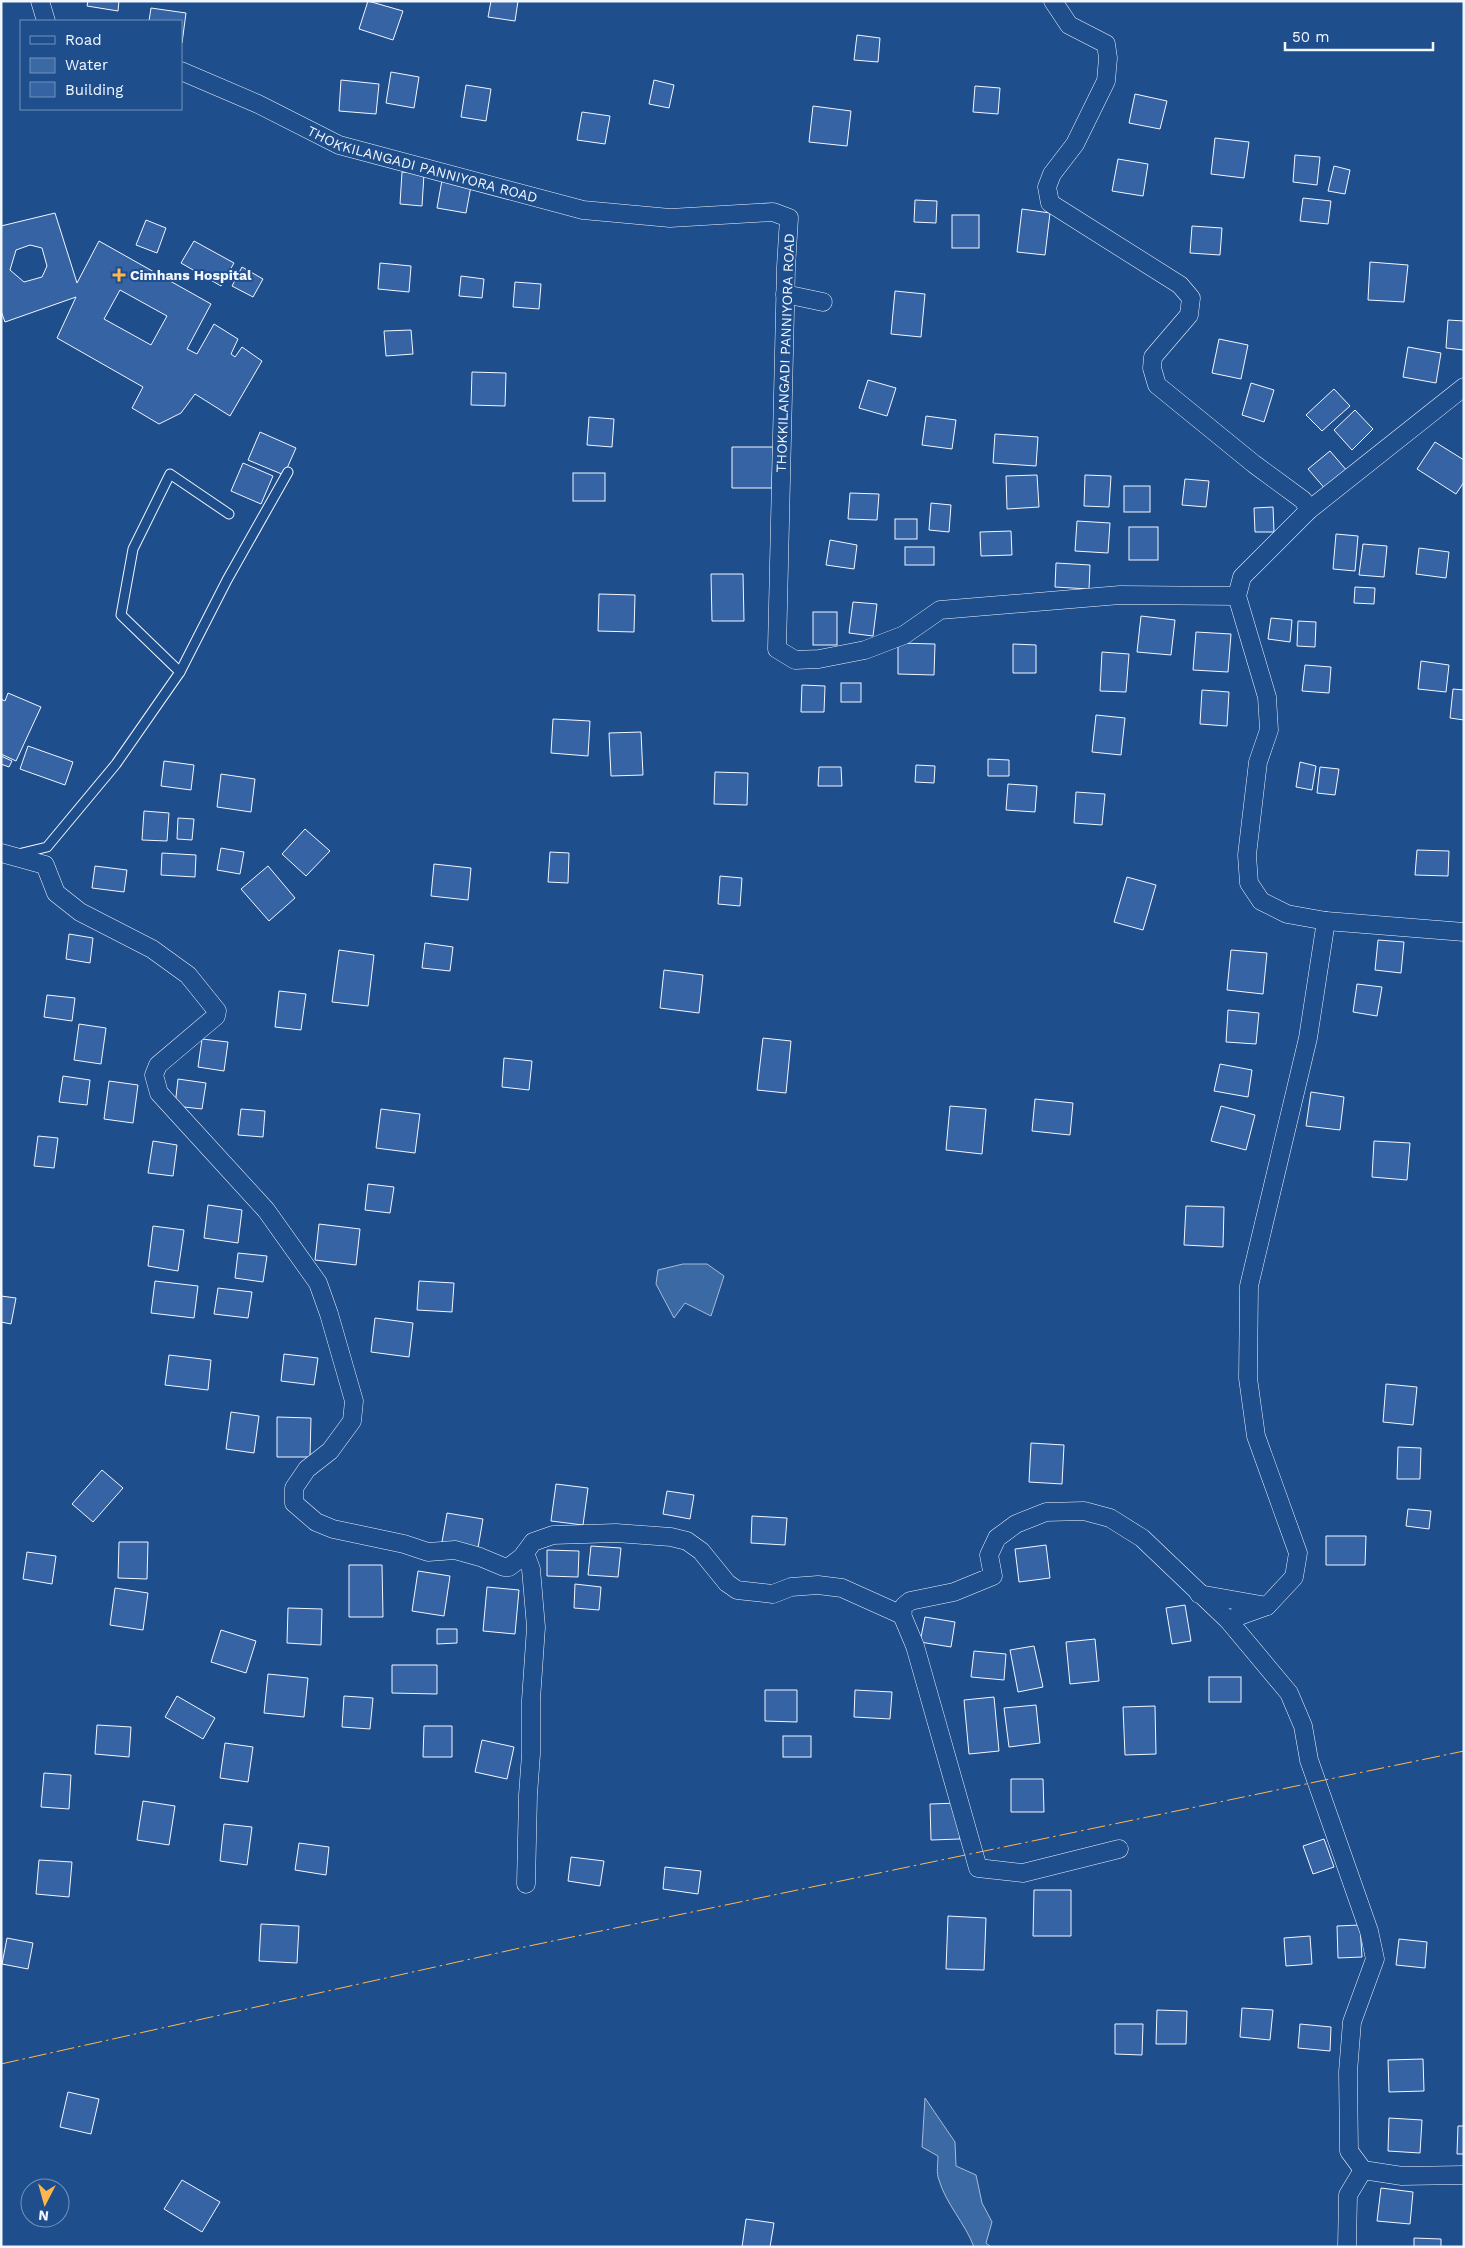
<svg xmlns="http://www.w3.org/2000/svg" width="1465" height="2248" font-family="'Work Sans',sans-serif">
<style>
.water{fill:#3b69a3;stroke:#a8bbd7}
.building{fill:#3563a3;stroke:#f2f6ff;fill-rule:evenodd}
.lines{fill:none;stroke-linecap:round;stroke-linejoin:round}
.lane-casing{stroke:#f2f6ff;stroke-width:11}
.street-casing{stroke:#f2f6ff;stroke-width:19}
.lane{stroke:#1f4e8c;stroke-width:9}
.street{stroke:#1f4e8c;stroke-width:18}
.power{stroke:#ffb74d;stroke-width:1;stroke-dasharray:18 4 2.5 4;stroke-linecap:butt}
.poi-dot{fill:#ffb74d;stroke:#1f4e8c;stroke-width:2}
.labels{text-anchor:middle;stroke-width:4;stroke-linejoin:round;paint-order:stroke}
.street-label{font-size:14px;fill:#f2f6ff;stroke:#1f4e8c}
.poi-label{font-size:14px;font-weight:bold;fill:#f2f6ff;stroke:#1f4e8c;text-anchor:start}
</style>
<rect width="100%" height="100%" fill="#1f4e8c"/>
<g class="water">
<polygon points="683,1264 707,1264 724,1276 711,1316 685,1303 674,1318 656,1284 658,1270"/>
<path d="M925,2098L955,2142L956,2166L976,2175L982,2203L992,2222L986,2243L991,2247H974C965,2223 946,2204 939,2180C936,2173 938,2164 938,2156L922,2147Z"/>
</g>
<g class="building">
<polygon points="88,1 119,1 118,11 87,6"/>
<polygon points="368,1 403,11 393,40 359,29"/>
<polygon points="491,1 518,1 515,21 488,17"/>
<polygon points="151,8 186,13 182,43 181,21 149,21"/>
<polygon points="857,35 880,38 878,62 854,60"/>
<polygon points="391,72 419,77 414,108 386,103"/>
<polygon points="341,80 379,84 376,114 339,111"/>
<polygon points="654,80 674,85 669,108 649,104"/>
<polygon points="466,85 491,89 486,121 461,117"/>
<polygon points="975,86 1000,88 998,114 973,112"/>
<polygon points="1135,94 1167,101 1160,129 1129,123"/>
<polygon points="813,106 851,111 847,146 809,142"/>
<polygon points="582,112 610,116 605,144 577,140"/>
<polygon points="1215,138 1249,142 1244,178 1211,174"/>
<polygon points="1295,155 1320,157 1317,185 1293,182"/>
<polygon points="1118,159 1148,164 1143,196 1112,191"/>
<polygon points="1334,166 1350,170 1345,194 1328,191"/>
<polygon points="402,172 424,174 422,206 400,204"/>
<polygon points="442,180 471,186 466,213 437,208"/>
<polygon points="1303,198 1331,201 1328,224 1300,221"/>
<polygon points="915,200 937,201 936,223 914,222"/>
<polygon points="1022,209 1050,213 1045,255 1017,252"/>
<path d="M55,213L77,283L99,241L211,304L187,349L197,354L214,324L238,339L231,354L235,357L242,347L262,361L230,416L195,394L181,413L159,424L132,408L143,387L57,338L76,297L5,322L1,311V226ZM30,245L42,248L47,266L42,277L24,282L10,270L16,250ZM120,290L167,316L151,345L104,319Z"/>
<rect x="952" y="215" width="27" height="33"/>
<polygon points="146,220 166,228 157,253 136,245"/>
<polygon points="1192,226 1222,228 1220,255 1190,253"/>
<polygon points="194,241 234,263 221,286 181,263"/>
<polygon points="1370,262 1408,265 1404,302 1368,300"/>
<polygon points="380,263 411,266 409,292 378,289"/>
<polygon points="242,267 263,279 253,297 232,286"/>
<polygon points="461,276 484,279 482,298 459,296"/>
<polygon points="515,282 541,284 539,309 513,307"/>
<polygon points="895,291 925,294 921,337 891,334"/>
<polygon points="1448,320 1464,321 1464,350 1446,348"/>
<polygon points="411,330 413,354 386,356 384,331"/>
<polygon points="1219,339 1248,345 1241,379 1212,373"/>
<polygon points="1408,347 1441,353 1436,383 1403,377"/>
<polygon points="472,372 506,373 505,406 471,405"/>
<polygon points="868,380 896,388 887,416 859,408"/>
<polygon points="1251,383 1274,390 1264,422 1242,415"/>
<polygon points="1334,389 1350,406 1322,431 1306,415"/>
<polygon points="1355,410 1373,429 1352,450 1334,430"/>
<polygon points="926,416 956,420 952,449 922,445"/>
<polygon points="589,417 614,419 612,447 587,445"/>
<polygon points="260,432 296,448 284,475 248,460"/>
<polygon points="995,434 1038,437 1036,466 993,463"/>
<polygon points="1435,442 1464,460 1464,482 1456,494 1417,469"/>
<polygon points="732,447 773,447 772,488 732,488"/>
<polygon points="1330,451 1348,472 1327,491 1308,469"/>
<polygon points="243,463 273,476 261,504 231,491"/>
<rect x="573" y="473" width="32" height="28"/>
<polygon points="1037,475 1039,507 1007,509 1006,476"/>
<polygon points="1085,475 1111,476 1109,507 1084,506"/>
<polygon points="1185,479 1209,481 1206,507 1182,505"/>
<rect x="1124" y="486" width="26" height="26"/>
<polygon points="850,493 879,494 877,520 848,519"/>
<polygon points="931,503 951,505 949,532 929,530"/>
<polygon points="1273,507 1274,532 1255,532 1254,508"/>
<rect x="895" y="519" width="22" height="20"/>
<polygon points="1077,521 1110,523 1108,553 1075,551"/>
<rect x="1129" y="527" width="29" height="33"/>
<polygon points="1011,531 1012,555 981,556 980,532"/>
<polygon points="1336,534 1358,536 1355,571 1333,569"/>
<polygon points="830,540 857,545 854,569 826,565"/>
<polygon points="1363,544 1387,546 1384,577 1359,575"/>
<rect x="905" y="547" width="29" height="18"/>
<polygon points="1419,548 1449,552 1446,578 1416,574"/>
<polygon points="1056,563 1090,565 1089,589 1055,587"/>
<polygon points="711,574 743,574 744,621 712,621"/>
<polygon points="1355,587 1375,588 1374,604 1354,603"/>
<polygon points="599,594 635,595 634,632 598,631"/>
<polygon points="853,602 877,604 873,636 849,633"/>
<rect x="813" y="612" width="24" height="33"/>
<polygon points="1141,616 1175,620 1171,655 1137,652"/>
<polygon points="1271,618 1292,620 1290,642 1268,639"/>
<polygon points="1298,621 1316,622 1315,647 1297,646"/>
<polygon points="1196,632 1231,634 1228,672 1193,670"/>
<polygon points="898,643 935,644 934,675 898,674"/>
<polygon points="1013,644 1036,645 1036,673 1013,673"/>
<polygon points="1102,652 1129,654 1126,692 1100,691"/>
<polygon points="1421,661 1449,665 1446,692 1418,689"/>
<polygon points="1305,665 1331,667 1329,693 1302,691"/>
<rect x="841" y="683" width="20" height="19"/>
<polygon points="802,685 825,686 824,712 801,712"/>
<polygon points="1453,689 1464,690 1464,720 1450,718"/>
<polygon points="1202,690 1229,692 1227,726 1200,724"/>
<polygon points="8,693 41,707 16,761 1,754 1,699 5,701"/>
<polygon points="1096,715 1125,718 1121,755 1092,752"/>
<polygon points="553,719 590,721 588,756 551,753"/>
<polygon points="641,732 643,775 611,776 609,733"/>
<polygon points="28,746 73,762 65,785 20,769"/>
<polygon points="1,756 12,761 9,767 1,764"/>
<polygon points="988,759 1009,760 1009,776 988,776"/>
<polygon points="164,761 194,765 191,790 161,786"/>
<polygon points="1300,762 1316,766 1312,790 1296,787"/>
<polygon points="916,765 935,766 934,783 915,782"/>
<polygon points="819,767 841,767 842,786 818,786"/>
<polygon points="1320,767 1339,769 1335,795 1317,793"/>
<polygon points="715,772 748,773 747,805 714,804"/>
<polygon points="221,774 255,779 251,812 217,807"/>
<polygon points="1008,784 1037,786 1035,812 1006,810"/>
<polygon points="1076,792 1105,794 1102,825 1074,823"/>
<polygon points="144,811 169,813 167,841 142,840"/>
<polygon points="178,818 194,819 192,840 177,839"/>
<polygon points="305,829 330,851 306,876 282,854"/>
<polygon points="221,848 244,852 240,874 217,870"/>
<polygon points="1417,850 1449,851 1448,876 1415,875"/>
<polygon points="550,852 569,853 568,883 548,882"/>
<polygon points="162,853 196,855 195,877 161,875"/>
<polygon points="434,864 471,868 468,900 431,896"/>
<polygon points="95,866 127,870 124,892 92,888"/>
<polygon points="268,866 295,898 269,921 241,889"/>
<polygon points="720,876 742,878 740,906 718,904"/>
<polygon points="1127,877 1156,885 1143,930 1114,922"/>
<polygon points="69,934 93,938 90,963 66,959"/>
<polygon points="1378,940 1404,942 1401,973 1375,970"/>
<polygon points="425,943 453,947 450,971 422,968"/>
<polygon points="339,950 374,955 368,1006 332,1002"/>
<polygon points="1231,950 1267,953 1263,994 1227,990"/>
<polygon points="664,970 703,975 699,1013 660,1008"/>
<polygon points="1357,984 1382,987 1377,1016 1353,1012"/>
<polygon points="279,991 306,994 301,1030 275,1027"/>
<polygon points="47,995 75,998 72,1021 44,1017"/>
<polygon points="1228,1010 1259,1013 1256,1044 1226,1042"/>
<polygon points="79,1024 106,1028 101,1064 74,1060"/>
<polygon points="763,1038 791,1041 786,1093 757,1090"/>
<polygon points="202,1039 228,1042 224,1071 198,1067"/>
<polygon points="504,1058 532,1061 529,1090 502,1087"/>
<polygon points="1220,1064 1252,1070 1248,1097 1214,1091"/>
<polygon points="63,1076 90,1080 87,1105 59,1102"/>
<polygon points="178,1079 206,1083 202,1109 175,1106"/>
<polygon points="109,1081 138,1085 133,1123 104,1119"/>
<polygon points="1311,1092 1344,1097 1340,1130 1306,1126"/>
<polygon points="1035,1099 1073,1103 1070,1135 1032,1131"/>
<polygon points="950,1106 986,1109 982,1154 946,1150"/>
<polygon points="1221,1106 1255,1115 1246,1150 1211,1141"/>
<polygon points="241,1109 265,1111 263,1137 238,1135"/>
<polygon points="381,1109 420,1114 415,1153 376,1148"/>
<polygon points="38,1136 58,1138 54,1168 34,1166"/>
<polygon points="153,1141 177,1145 173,1176 148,1173"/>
<polygon points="1374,1141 1410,1143 1407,1180 1372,1177"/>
<polygon points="368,1184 394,1187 390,1213 365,1210"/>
<polygon points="208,1205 242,1210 238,1243 204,1238"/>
<polygon points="1186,1206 1224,1207 1223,1247 1184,1245"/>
<polygon points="319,1224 360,1229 356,1265 315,1260"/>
<polygon points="153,1226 184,1230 178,1271 148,1266"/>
<polygon points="238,1253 267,1256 263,1282 235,1278"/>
<polygon points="155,1281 198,1286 194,1318 151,1313"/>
<polygon points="419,1281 454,1283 452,1312 417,1310"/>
<polygon points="218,1288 252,1292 248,1318 214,1314"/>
<polygon points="1,1296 16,1298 11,1324 1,1322"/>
<polygon points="375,1318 413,1323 409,1357 371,1352"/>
<polygon points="284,1354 318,1358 314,1385 281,1381"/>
<polygon points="169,1355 211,1360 208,1390 165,1385"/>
<polygon points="1386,1384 1417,1387 1413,1425 1383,1422"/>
<polygon points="231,1412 259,1416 254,1453 226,1449"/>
<polygon points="277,1417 311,1418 310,1457 277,1457"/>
<polygon points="1031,1443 1064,1445 1062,1484 1029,1482"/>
<polygon points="1398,1447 1421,1448 1420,1479 1397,1479"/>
<polygon points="102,1470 123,1488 93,1522 72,1504"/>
<polygon points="556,1484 588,1488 583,1525 551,1521"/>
<polygon points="667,1491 694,1495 690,1519 663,1514"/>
<polygon points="1408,1509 1431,1511 1429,1529 1406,1526"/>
<polygon points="447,1513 483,1519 478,1548 442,1542"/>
<polygon points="752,1516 787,1518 785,1545 751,1543"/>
<polygon points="1326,1536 1366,1536 1365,1565 1326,1565"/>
<polygon points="119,1542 148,1542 147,1579 118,1578"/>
<polygon points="1046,1545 1050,1578 1019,1582 1015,1549"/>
<polygon points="591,1546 621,1548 618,1577 588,1575"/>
<polygon points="547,1550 579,1551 578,1577 547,1576"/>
<polygon points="27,1552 56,1556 52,1584 23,1579"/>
<polygon points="349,1565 382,1565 383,1617 349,1617"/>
<polygon points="418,1571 450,1576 444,1616 412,1611"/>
<polygon points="575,1584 601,1587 599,1610 574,1608"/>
<polygon points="487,1587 519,1590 515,1634 483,1631"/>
<polygon points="115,1588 148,1593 143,1630 110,1625"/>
<polygon points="1185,1605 1191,1641 1172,1644 1166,1608"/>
<polygon points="288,1608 322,1609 321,1645 287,1643"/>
<polygon points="925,1617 955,1622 951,1647 920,1642"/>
<polygon points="437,1629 457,1629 457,1643 437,1644"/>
<polygon points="221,1630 256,1641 246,1673 211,1662"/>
<polygon points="1095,1639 1099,1681 1070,1684 1066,1642"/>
<polygon points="1034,1646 1043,1687 1018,1692 1010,1650"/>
<polygon points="974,1651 1006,1654 1004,1680 971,1677"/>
<polygon points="392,1665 437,1665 437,1694 392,1693"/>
<polygon points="268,1674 308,1678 304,1717 264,1713"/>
<rect x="1209" y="1677" width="32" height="25"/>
<polygon points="765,1690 797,1690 797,1722 765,1721"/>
<polygon points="855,1690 892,1692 890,1719 854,1717"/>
<polygon points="177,1696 215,1718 203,1739 165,1717"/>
<polygon points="344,1696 373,1698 370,1729 342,1727"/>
<polygon points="994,1697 999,1751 969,1754 964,1700"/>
<polygon points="1036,1705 1040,1743 1009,1747 1004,1708"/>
<polygon points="1155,1706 1156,1754 1125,1755 1123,1707"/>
<polygon points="97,1725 131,1727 129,1757 95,1754"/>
<polygon points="424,1726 452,1726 452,1757 423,1757"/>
<rect x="783" y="1736" width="28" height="21"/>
<polygon points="482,1740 514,1747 507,1779 475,1772"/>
<polygon points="225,1743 253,1747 248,1782 220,1778"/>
<polygon points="44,1773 71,1775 69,1809 41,1807"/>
<polygon points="1011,1779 1043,1779 1044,1812 1011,1812"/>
<polygon points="143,1801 175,1806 169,1845 137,1840"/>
<polygon points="958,1803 960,1839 931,1840 930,1804"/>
<polygon points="224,1824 252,1827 247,1865 220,1861"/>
<polygon points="1324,1839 1334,1867 1313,1874 1303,1846"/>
<polygon points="299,1843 329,1847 326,1875 295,1870"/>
<polygon points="571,1857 604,1861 600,1886 568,1881"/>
<polygon points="39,1860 72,1862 69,1897 36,1894"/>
<polygon points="665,1867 701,1871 698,1894 663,1889"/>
<polygon points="1034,1890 1071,1890 1071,1936 1033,1936"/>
<polygon points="948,1916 986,1918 984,1970 946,1969"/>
<polygon points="261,1924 299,1926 297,1963 259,1961"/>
<polygon points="1360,1925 1362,1957 1338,1958 1337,1926"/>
<polygon points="1310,1936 1312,1964 1286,1966 1284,1938"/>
<polygon points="7,1938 33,1943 28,1969 2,1964"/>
<polygon points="1399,1939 1427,1942 1425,1968 1396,1965"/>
<polygon points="1242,2008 1273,2010 1270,2040 1240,2037"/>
<polygon points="1157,2010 1187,2011 1186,2044 1156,2044"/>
<polygon points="1115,2024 1143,2024 1142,2055 1115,2054"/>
<polygon points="1300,2024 1331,2027 1330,2051 1298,2048"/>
<polygon points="1423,2059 1424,2091 1389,2092 1388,2060"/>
<polygon points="68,2092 99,2099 91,2134 60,2127"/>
<polygon points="1389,2118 1422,2120 1420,2153 1388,2151"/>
<polygon points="1458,2126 1464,2126 1464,2154 1457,2154"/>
<polygon points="182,2180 220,2202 202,2232 164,2209"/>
<polygon points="1381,2188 1413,2192 1410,2224 1377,2221"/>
<polygon points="746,2219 774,2223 770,2247 742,2247"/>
<polygon points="1414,2238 1441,2239 1441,2247 1414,2247"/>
</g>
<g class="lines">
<g class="lane-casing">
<g id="lane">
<polyline points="180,672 121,615 133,549 170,474 229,514"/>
<polyline points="18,854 47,847 116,764 180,672 227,580 288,472"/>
</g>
</g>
<g class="street-casing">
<g id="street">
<polyline points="40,1 46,21"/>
<polyline points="1053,1 1069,25 1106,44 1108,58 1106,81 1075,144 1052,174 1047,187 1050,203 1180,285 1191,298 1189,315 1153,357 1152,368 1157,385 1254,464 1303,500 1309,510 1242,577 1237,596 1267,697 1269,730 1258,762 1247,855 1249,883 1261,901 1287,914 1326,921 1308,1038 1249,1286 1248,1378 1256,1436 1298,1553 1294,1577 1267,1606 1228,1620 1289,1693 1303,1726 1309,1760 1369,1931 1375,1959 1352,2022 1348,2072 1349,2151 1363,2170 1402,2176 1464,2175"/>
<path id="s1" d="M181,71L258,104L339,145L583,210L670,218L773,212L789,218L786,267L777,649L795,660L819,659L865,650L904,635L940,610L1120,595L1237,596"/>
<polyline points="785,294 823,302"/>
<polyline points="1309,510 1464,387"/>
<polyline points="1,853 45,865 56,893 80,912 152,949 188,975 217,1011 216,1016 158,1065 154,1075 159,1093 266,1210 318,1283 329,1314 354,1401 352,1421 330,1451 307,1469 294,1488 294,1503 316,1522 333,1529 404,1544 428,1552 455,1550 480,1557 504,1567 509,1567 522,1557 533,1542 553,1535 616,1533 671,1537 687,1541 701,1551 727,1583 737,1590 773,1594 791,1587 818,1585 842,1588 902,1615 904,1606 910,1601 954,1592 993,1576 989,1555 997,1538 1016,1524 1046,1512 1084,1511 1110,1518 1142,1538 1228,1620"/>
<polyline points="1326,921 1464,932"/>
<polyline points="525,1553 531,1569 536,1627 531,1700 531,1754 528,1795 526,1884"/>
<polyline points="1199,1594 1267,1606"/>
<polyline points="902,1615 915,1646 978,1868 1023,1873 1119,1849"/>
<polyline points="1347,2247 1348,2195 1363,2170"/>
</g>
</g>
<use href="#lane" class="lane"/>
<use href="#street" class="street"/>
<polyline class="power" points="1,2064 529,1946 1464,1751"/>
</g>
<path class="poi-dot" d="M116.5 267.5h5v5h5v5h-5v5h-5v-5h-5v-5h5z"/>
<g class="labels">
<g class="street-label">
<text dy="5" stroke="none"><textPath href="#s1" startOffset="260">THOKKILANGADI PANNIYORA ROAD</textPath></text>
<text transform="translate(785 353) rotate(-88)" y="5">THOKKILANGADI PANNIYORA ROAD</text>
</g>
<g class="poi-label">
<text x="130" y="280">Cimhans Hospital</text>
</g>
</g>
<rect width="1465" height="2248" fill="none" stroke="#f2f6ff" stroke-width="5"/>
<rect x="20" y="20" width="162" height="90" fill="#1f4e8c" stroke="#7391ba"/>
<rect x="30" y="36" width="25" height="8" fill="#1f4e8c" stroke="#7391ba"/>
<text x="65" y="45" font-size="15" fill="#f2f6ff">Road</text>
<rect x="30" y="58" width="25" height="15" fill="#3b69a3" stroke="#7391ba"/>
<text x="65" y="70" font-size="15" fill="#f2f6ff">Water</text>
<rect x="30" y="82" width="25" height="15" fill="#3563a3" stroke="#7391ba"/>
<text x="65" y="95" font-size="15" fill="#f2f6ff">Building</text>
<g transform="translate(45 2203) rotate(186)"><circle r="24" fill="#1f4e8c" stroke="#7391ba"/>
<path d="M0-4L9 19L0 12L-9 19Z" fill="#ffb74d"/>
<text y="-8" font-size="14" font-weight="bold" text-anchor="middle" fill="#f2f6ff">N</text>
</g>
<path d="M1285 42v8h148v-8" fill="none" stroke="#f2f6ff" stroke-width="2.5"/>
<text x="1292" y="42" font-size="15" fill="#f2f6ff" stroke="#1f4e8c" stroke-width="4" paint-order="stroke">50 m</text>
</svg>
